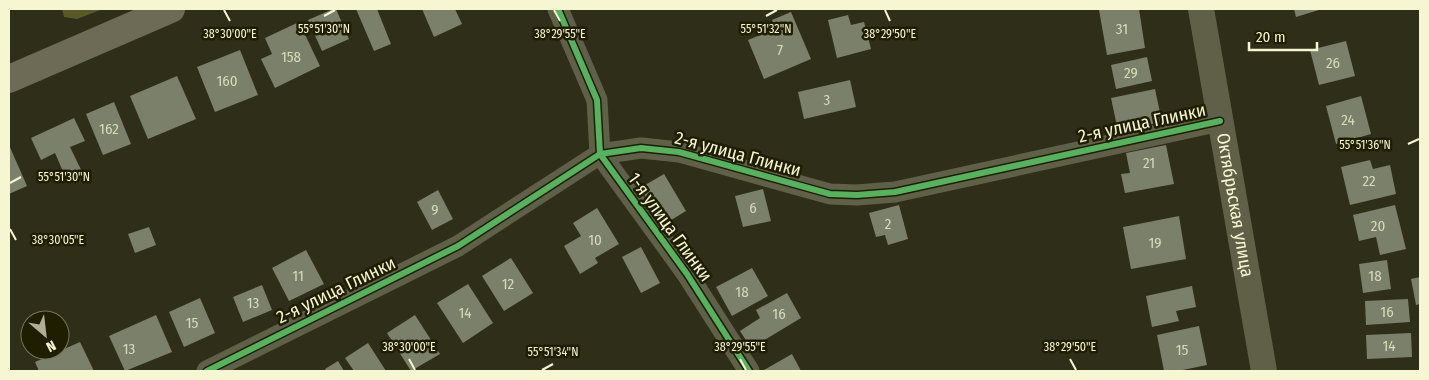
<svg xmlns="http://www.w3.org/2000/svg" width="1429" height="380" font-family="'Fira Sans Condensed',sans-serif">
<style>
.green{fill:#595928}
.building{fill:#7a8069}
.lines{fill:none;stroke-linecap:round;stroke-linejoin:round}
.minor{stroke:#605f47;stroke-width:21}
.tertiary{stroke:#605f47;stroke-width:26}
.secondary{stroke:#6d6a55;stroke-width:28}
.cycleway-casing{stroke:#1f1e01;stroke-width:9}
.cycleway{stroke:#56b35d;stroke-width:6}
.ticks{fill:none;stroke:#f6f7d2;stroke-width:2}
.labels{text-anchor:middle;stroke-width:5;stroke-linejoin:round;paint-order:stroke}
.number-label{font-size:15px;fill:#d7d9b8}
.street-label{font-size:18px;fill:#f6f7d2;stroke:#1f1e01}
.ticks-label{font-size:12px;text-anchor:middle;fill:#f6f7d2;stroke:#1f1e01;stroke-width:5;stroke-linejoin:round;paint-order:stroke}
</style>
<rect width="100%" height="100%" fill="#2f2f19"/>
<polygon class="green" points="62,9 103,9 77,19 64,17"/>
<g class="building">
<polygon points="333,9 336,9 349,39 322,51 308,20"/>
<polygon points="356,9 377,9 391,44 374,51"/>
<polygon points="422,9 455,9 462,24 434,37"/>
<polygon points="1107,9 1139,9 1145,48 1107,55 1099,10"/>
<polygon points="1294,9 1322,9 1296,17"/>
<polygon points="791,12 811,59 764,79 748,40 775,29 772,20"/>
<polygon points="848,15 851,25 864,22 871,49 837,58 828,20"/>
<polygon points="299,22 320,66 275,88 261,59 272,54 265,38"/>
<polygon points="1346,41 1355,76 1319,85 1310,50"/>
<polygon points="240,50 258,95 215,112 197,67"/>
<polygon points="1147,57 1152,81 1116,89 1111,65"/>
<polygon points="177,76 196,119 148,139 130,96"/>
<polygon points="850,80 856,107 804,119 798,92"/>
<polygon points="1155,89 1162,122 1118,131 1111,98"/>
<polygon points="1361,96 1371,134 1336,144 1326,106"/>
<polygon points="114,102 131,144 103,155 86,114"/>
<polygon points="74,118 85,141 70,147 84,176 68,183 55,153 41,160 31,138"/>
<polygon points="9,145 27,186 9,194"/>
<polygon points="1166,145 1174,184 1125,193 1121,174 1130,173 1126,153"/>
<polygon points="1370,160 1373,169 1390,165 1396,194 1350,205 1341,167"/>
<polygon points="664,174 686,211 663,225 640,188"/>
<polygon points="763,189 771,221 743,227 735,196"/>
<polygon points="438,190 453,219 432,230 417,202"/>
<polygon points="899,205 908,239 888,245 885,235 876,237 869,213"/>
<polygon points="1395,205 1406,249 1380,255 1376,237 1359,241 1353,215"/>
<polygon points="597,208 619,244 595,258 598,263 580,274 564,246 581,236 573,223"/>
<polygon points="1179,216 1186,259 1131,269 1123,227"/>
<polygon points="149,227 156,245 135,253 128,234"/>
<polygon points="641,247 660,283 641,293 622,257"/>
<polygon points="306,250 324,284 289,301 272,268"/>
<polygon points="511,258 533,293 504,311 482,276"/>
<polygon points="1387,260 1391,289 1363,293 1359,264"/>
<polygon points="752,268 768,296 732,316 716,287"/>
<polygon points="1420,277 1420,304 1416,305 1411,279"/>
<polygon points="468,284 493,323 463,343 437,303"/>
<polygon points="262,285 272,310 243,322 233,297"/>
<polygon points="1192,286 1196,307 1176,311 1179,321 1152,327 1146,296"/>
<polygon points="787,293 801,318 751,348 740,331 760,318 756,310"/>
<polygon points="200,298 215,333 184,347 169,312"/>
<polygon points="1408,299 1410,322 1366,325 1365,301"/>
<polygon points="156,315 172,352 125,371 109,336"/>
<polygon points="415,315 440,354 411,371 387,333"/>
<polygon points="1199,326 1207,365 1178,371 1164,371 1157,335"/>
<polygon points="1411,333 1412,357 1367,359 1366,335"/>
<polygon points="80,342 94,371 39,371 35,362"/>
<polygon points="368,343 386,371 354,371 345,358"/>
<polygon points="792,354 801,371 765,371 764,370"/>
<polygon points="338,361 344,371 326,371 325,369"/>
</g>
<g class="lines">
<g class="minor">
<polyline points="558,9 597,100 600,154 687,274 749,371"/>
<polyline points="207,371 458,246 600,154 641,148 679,152 830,194 857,195 895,192 1220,121"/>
</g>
<path class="tertiary" id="s1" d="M1201,9L1264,371"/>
<polyline class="secondary" points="9,79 171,9"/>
<g class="cycleway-casing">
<g id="cycleway">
<polyline points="558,9 597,100 600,154 687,274 749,371"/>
<polyline points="207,371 458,246 600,154 641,148 679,152 830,194 857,195 895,192 1220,121"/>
</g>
</g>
<use href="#cycleway" class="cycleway"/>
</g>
<path class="ticks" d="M224,10L230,21M554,10L560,21M885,10L890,21M324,16L335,10M766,16L777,10M1408,144L1419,139M10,183L21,177M10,229L16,240M409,359L415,370M740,359L746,370M1070,359L1076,370M542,370L553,364"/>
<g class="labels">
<g class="number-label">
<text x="1122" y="34">31</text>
<text x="780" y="55">7</text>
<text x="291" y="62">158</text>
<text x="1333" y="68">26</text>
<text x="1131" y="78">29</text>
<text x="227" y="86">160</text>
<text x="827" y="105">3</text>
<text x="1348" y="125">24</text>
<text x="109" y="134">162</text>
<text x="1149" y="168">21</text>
<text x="1369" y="186">22</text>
<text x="753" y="213">6</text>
<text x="435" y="215">9</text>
<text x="888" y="229">2</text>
<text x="1378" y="231">20</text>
<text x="595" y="245">10</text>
<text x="1155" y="248">19</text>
<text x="298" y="281">11</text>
<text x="1375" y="281">18</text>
<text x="508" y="289">12</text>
<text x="742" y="297">18</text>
<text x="253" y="308">13</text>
<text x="1387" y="317">16</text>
<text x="465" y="318">14</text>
<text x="779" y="319">16</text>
<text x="192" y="328">15</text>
<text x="1389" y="351">14</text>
<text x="129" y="354">13</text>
<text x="1182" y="355">15</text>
</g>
<g class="street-label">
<text transform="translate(1142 123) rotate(-12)" y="6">2-я улица Глинки</text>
<text transform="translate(738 154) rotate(15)" y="6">2-я улица Глинки</text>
<text dy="6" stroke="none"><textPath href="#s1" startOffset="199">Октябрьская улица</textPath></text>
<text transform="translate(670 227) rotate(54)" y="6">1-я улица Глинки</text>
<text transform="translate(336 290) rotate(-26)" y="6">2-я улица Глинки</text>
</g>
</g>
<g class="ticks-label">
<text x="324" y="33">55°51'30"N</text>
<text x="766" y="33">55°51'32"N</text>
<text x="230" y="38">38°30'00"E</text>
<text x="560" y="38">38°29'55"E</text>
<text x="890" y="38">38°29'50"E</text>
<text x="1365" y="149">55°51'36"N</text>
<text x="64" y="181">55°51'30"N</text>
<text x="58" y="244">38°30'05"E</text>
<text x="409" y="351">38°30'00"E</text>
<text x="740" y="351">38°29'55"E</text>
<text x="1070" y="351">38°29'50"E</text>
<text x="553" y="356">55°51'34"N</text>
</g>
<rect width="1429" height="380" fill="none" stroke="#f6f7d2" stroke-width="20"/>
<g transform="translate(45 335) rotate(152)"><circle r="24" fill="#1f1e01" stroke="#757555"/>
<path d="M0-4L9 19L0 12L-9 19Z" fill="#b0b191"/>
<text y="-8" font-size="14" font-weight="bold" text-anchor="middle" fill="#f6f7d2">N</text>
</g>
<path d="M1249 42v8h68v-8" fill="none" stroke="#f6f7d2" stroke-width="2.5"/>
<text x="1256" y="42" font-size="15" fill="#f6f7d2" stroke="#1f1e01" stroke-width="4" paint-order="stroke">20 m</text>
</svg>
